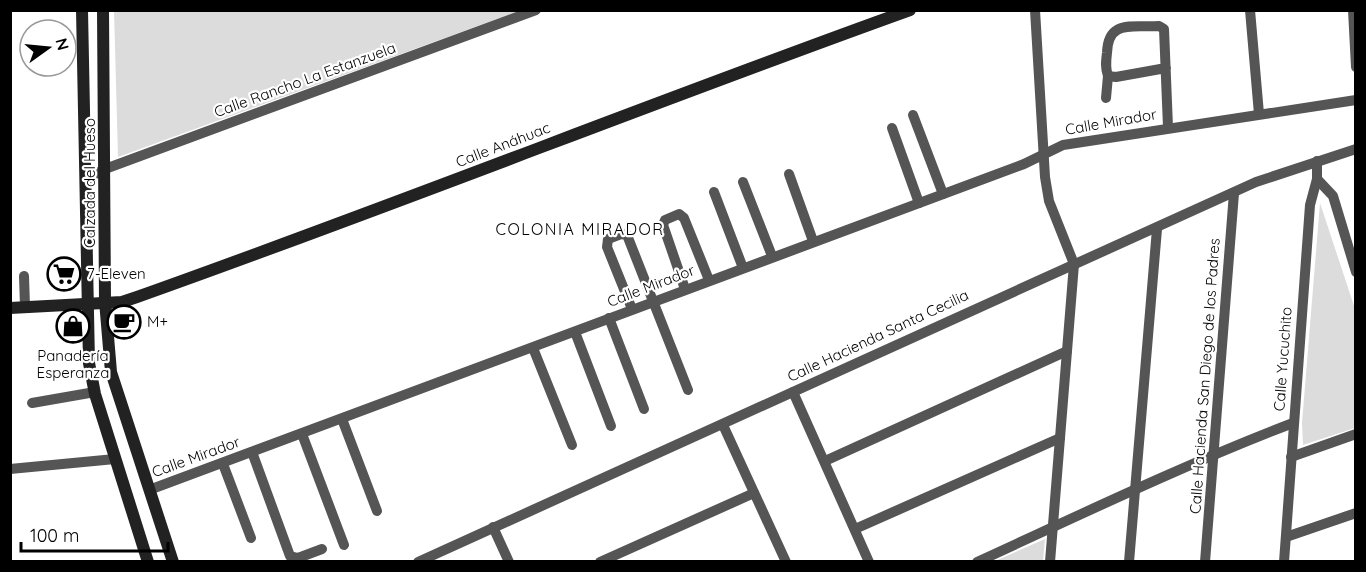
<svg xmlns="http://www.w3.org/2000/svg" width="1366" height="572" font-family="Quicksand,sans-serif">
<style>
.green{fill:#dcdcdc}
.lines{fill:none;stroke-linecap:round;stroke-linejoin:round}
.street{stroke:#555;stroke-width:10}
.secondary{stroke:#222;stroke-width:12}
.labels{text-anchor:middle;stroke-width:4.5;stroke-linejoin:round;paint-order:stroke}
.street-label{font-size:15px;fill:#000;stroke:#fff}
.poi-label{font-size:15px;fill:#000;stroke:#fff;text-anchor:start}
.neighbourhood-label{font-size:16px;letter-spacing:1.5px;fill:#000;stroke:#fff}
</style>
<rect width="100%" height="100%" fill="#fff"/>
<g class="green">
<polygon points="114,10 519,10 519,11 118,157"/>
<polygon points="1320,203 1355,309 1355,428 1303,445 1302,423"/>
<polygon points="1045,539 1043,561 995,561"/>
</g>
<g class="lines">
<g class="street">
<polyline points="1035,10 1045,177 1049,201 1074,264 1050,562"/>
<polyline points="1250,10 1259,114"/>
<polyline points="1353,10 1356,67"/>
<path d="M1166,68L1116,77L1108,76C1105,68 1106,61 1107,53C1108,19 1132,28 1159,26L1164,29L1168,127"/>
<polyline points="1106,98 1108,76"/>
<polyline points="913,115 943,194"/>
<polyline points="892,128 919,203"/>
<polyline points="789,174 813,241"/>
<polyline points="86,179 105,169 536,10"/>
<polyline points="1317,179 1333,196 1356,272"/>
<polyline points="743,182 772,256"/>
<polyline points="714,192 743,268"/>
<polyline points="24,276 25,306"/>
<polyline points="685,289 663,225 665,220 679,214 684,218 709,280"/>
<polyline points="632,309 607,247 608,239 621,234 627,235 688,390"/>
<polyline points="609,318 644,409"/>
<polyline points="575,332 611,426"/>
<polyline points="533,348 572,445"/>
<polyline points="793,392 869,562"/>
<polyline points="32,403 95,392"/>
<polyline points="342,419 377,511"/>
<polyline points="723,425 786,562"/>
<polyline points="302,434 344,545"/>
<polyline points="252,452 290,556 298,558 322,549"/>
<polyline points="1291,457 1356,434"/>
<polyline points="825,461 1067,351"/>
<polyline points="223,464 251,538"/>
<polyline points="10,469 115,459"/>
<polyline points="149,490 1024,164 1063,145 1356,100"/>
<polyline points="493,527 509,562"/>
<polyline points="855,529 1060,438"/>
<polyline points="1286,537 1356,513"/>
<polyline points="418,562 1256,182 1356,149"/>
<polyline points="600,562 754,493"/>
<path d="M977,562C1082,514 1186,464 1293,423"/>
<polyline points="1129,562 1157,229"/>
<polyline points="1205,562 1234,193"/>
<polyline points="1284,562 1310,205 1317,179 1317,161"/>
</g>
<g class="secondary">
<polyline points="82,10 89,363 95,394 148,562"/>
<polyline points="103,10 105,301 111,372 173,562"/>
<path d="M10,308L122,302L137,297C396,205 651,103 910,10"/>
</g>
</g>
<defs>
<g id="supermarket-ring" transform="scale(1.725)"><circle r="9.5" fill="#fff" stroke="#000" stroke-width="1.5"/><path d="M-6-5.5h2.5l.6 2H6L4.5 2H-2.5L-4.4-4H-6ZM-1.5 3.2a1.3 1.3 0 1 0 .1 0ZM3 3.2a1.3 1.3 0 1 0 .1 0Z" fill="#000"/></g>
<g id="cafe-ring" transform="scale(1.725)"><circle r="9.5" fill="#fff" stroke="#000" stroke-width="1.5"/><path d="M-5.5-4.5H6V0H3Q3 3.5 0 3.5H-2.5Q-5.5 3.5-5.5 0ZM3-3.2v2h1.7v-2ZM-6 4.5H4V6H-6Z" fill="#000"/></g>
<g id="shop-ring" transform="scale(1.725)"><circle r="9.5" fill="#fff" stroke="#000" stroke-width="1.5"/><path d="M-5-2.5h2.3a2.7 3.5 0 0 1 5.4 0H5L5.5 6h-11ZM-1.5-2.5h3a1.5 2.3 0 0 0-3 0Z" fill="#000"/></g>
</defs>
<g fill-rule="evenodd">
<use href="#supermarket-ring" x="64" y="274"/>
<use href="#cafe-ring" x="124" y="322"/>
<use href="#shop-ring" x="73" y="326"/>
</g>
<g class="labels">
<g class="street-label">
<text transform="translate(305 80) rotate(-20)" y="5">Calle Rancho La Estanzuela</text>
<text transform="translate(1111 122) rotate(-10)" y="5">Calle Mirador</text>
<text transform="translate(503 145) rotate(-21)" y="5">Calle Anáhuac</text>
<text transform="translate(90 183) rotate(-90)" y="5">Calzada del Hueso</text>
<text transform="translate(651 286) rotate(-21)" y="5">Calle Mirador</text>
<text transform="translate(878 336) rotate(-25)" y="5">Calle Hacienda Santa Cecilia</text>
<text transform="translate(1283 359) rotate(-86)" y="5">Calle Yucuchito</text>
<text transform="translate(1205 376) rotate(-86)" y="5">Calle Hacienda San Diego de los Padres</text>
<text transform="translate(196 457) rotate(-20)" y="5">Calle Mirador</text>
</g>
<g class="poi-label">
<text x="87" y="279">7-Eleven</text>
<text x="147" y="327">M+</text>
<text x="73" y="361" text-anchor="middle">Panadería<tspan x="73" dy="17">Esperanza</tspan></text>
</g>
<g class="neighbourhood-label">
<text x="580" y="235">COLONIA MIRADOR</text>
</g>
</g>
<rect width="1366" height="572" fill="none" stroke="#000000" stroke-width="24"/>
<g transform="translate(48 48) rotate(75)"><circle r="28" fill="#ffffff" stroke="#999999" stroke-width="1.5"/>
<path d="M0-4.5L10 22L0 15L-10 22Z" fill="#000000"/>
<text y="-9" font-size="16" font-weight="bold" text-anchor="middle" fill="#000000">N</text>
</g>
<path d="M21 542v9h147v-9" fill="none" stroke="#000000" stroke-width="3"/>
<text x="30" y="542" font-size="18" fill="#000000" stroke="#ffffff" stroke-width="4.5" paint-order="stroke">100 m</text>
</svg>
